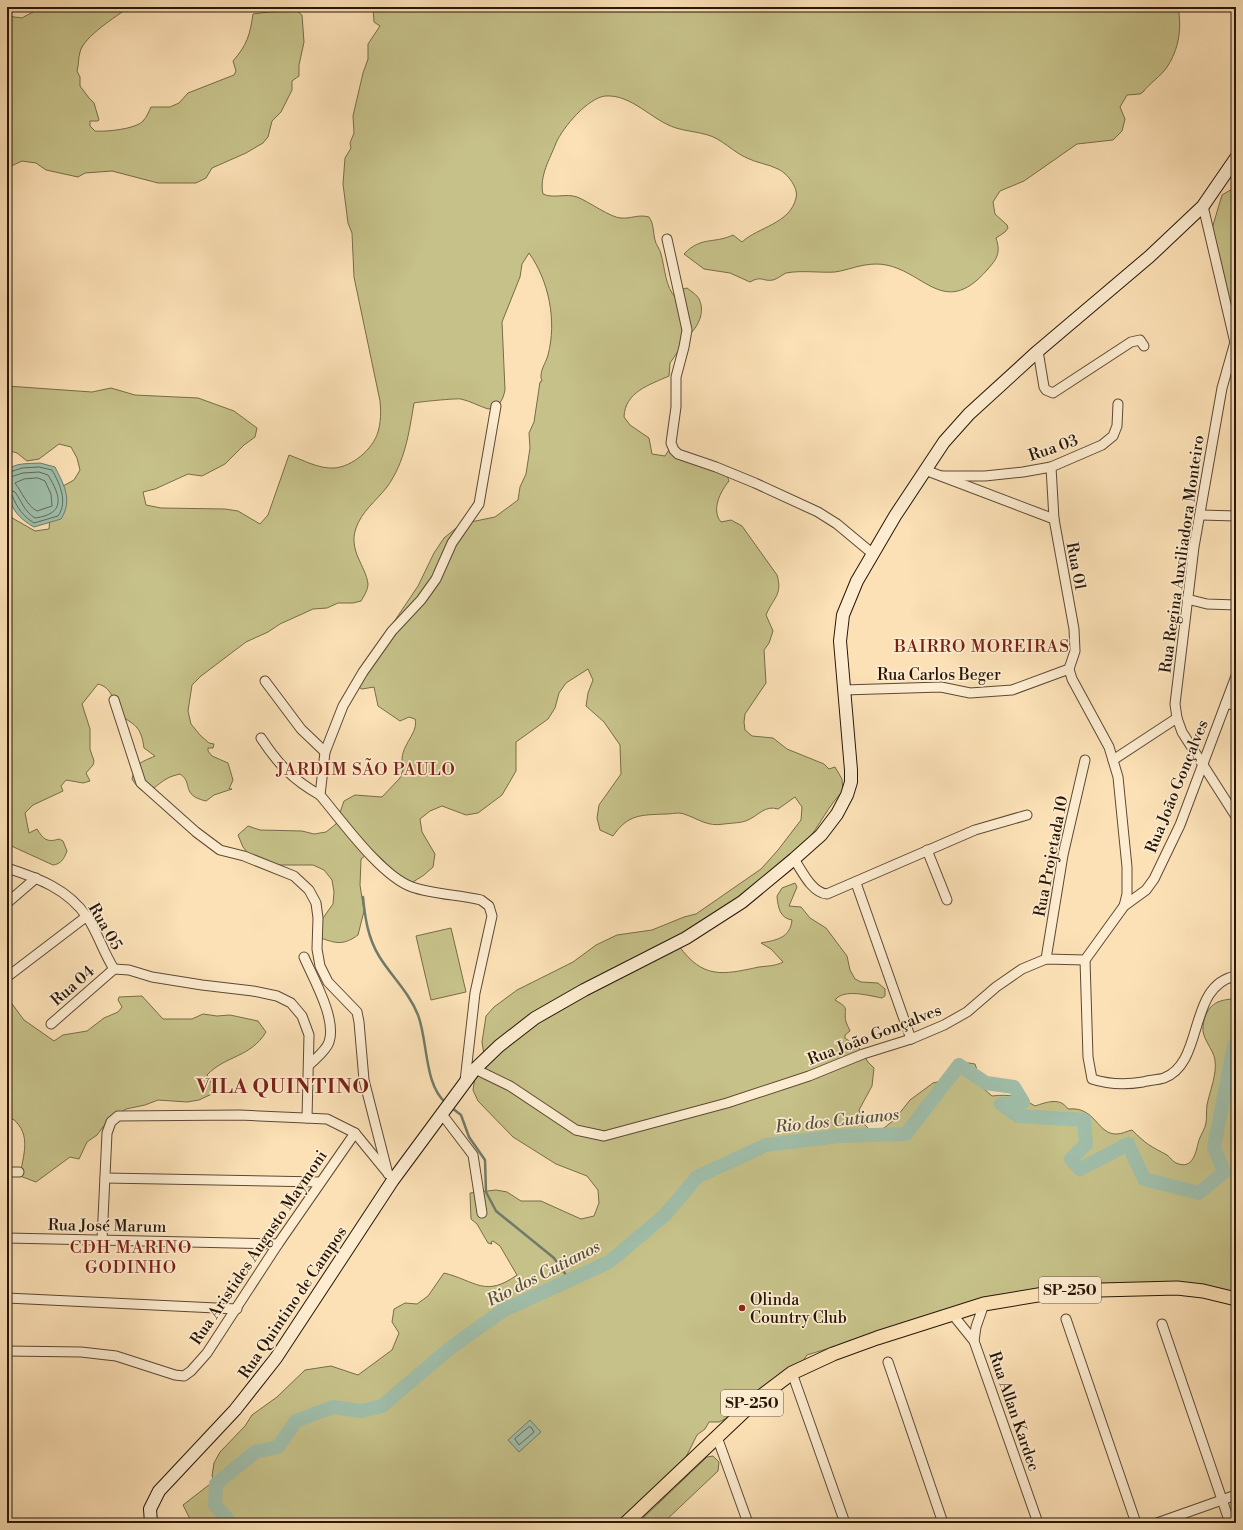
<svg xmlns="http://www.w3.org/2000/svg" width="1243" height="1530" font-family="'Libre Bodoni',serif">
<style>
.green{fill:#c6c189;stroke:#766c48}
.water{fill:#a0beaa;stroke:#707b69}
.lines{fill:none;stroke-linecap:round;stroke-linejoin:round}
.shore{stroke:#646a59;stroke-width:1}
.stream{stroke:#707b69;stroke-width:2.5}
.river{stroke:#a0beaa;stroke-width:14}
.minor-casing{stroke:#5c4934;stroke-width:11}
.secondary-casing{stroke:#271608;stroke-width:14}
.primary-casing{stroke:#271608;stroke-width:15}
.minor{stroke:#fdecd0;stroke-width:9}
.secondary{stroke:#fdecd0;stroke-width:12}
.primary{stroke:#fce1b6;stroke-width:13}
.poi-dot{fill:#8f2418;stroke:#fdecd0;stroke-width:1.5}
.labels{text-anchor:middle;stroke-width:3.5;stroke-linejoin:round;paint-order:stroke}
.shield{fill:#fdecd0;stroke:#675644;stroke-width:1}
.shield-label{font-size:15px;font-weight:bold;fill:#271608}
.street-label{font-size:16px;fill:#271608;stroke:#fdecd0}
.poi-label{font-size:16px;fill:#271608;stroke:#fdecd0;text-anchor:start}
.neighbourhood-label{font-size:17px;letter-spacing:1px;fill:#7a1f14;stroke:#fdecd0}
.water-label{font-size:17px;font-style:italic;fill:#515141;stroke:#fdecd0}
.district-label{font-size:20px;font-weight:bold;letter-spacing:1px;fill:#7a1f14;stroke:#fdecd0}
</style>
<rect width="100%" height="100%" fill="#fce1b6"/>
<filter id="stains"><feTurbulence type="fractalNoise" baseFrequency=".005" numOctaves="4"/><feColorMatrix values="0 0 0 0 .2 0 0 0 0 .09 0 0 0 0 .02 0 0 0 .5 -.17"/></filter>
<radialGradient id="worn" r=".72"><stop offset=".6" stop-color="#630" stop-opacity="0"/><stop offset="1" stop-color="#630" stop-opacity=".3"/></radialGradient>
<g class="green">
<path d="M42,7H129C116,17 84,36 80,52C78,59 79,64 77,71L80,77V86L89,98L94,103L99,120L98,121H90V126L95,131C106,132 136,129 143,121C147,117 149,111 151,107H170L179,103L188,93L234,75L236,71L233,61C247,45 250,35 253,14L269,12L297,11L302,15L304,42L299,65V76L292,81V90L281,112L272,121L268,137L263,143L246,153L212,168L206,178L196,183H158L112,171L85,173L78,177L46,170L36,163L22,161L11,166L7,173V16L22,18Z"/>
<path d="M373,7H1178C1182,28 1179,49 1167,67C1161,76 1150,83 1143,92L1140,94L1127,95L1120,107L1125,119L1122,131L1113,140L1077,144L1024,181L1000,191L993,202L995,214L1007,225L1008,228L1005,232L996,238C1001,253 997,259 987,270C942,322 922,265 877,264C860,264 849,270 835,272C819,273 802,270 786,273C782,275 777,279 773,280C763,282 762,275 750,282L730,273L704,269L684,254C701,236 714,244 733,235L742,242C758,227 790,224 796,198C799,188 787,173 778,169C768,164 757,163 747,158C733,152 722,139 708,135C698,132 686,131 676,128C651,120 632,94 605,96C588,98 563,127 556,143C550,159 539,176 543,194C553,199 566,193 577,197C588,201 611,218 621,218C631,219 638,214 649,217C654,224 653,232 655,240C656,245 660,249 661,254C665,268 665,287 676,298L679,290L687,288C691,291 697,295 699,299C705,311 699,324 692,332L684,329L679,350L670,363L669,376C649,385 625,392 624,417L630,425L649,438L652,454L665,456L672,445L676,444L686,462C699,465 725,465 729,481C720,492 711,510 721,522L731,520L742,526L777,575C783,595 773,598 766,615L773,631L769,643L764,650L766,683L745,714L744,722L745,730L752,736L773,738L787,749L824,764L829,769L835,767L842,779L843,791C828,806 820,825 807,841L679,946C703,979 722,975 759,967C767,966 776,966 783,962L771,949L761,943C777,940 790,938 792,920C780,918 778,908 777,896L782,888L795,883L797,887L789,906L801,907L810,918L826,928L847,956L850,970L855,979L861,982L878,983L885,989V996L882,998C870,996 844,988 835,1000C851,1009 843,1008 846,1022C847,1025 849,1028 850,1031L845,1035V1038L860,1049L868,1062L874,1068L872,1086L859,1110L863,1123L873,1133L884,1128L895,1119L910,1100L933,1083L946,1080L962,1062L975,1064L983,1088L992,1096C1011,1094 1019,1096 1035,1106C1047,1102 1060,1097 1068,1109C1096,1106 1097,1135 1117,1134C1122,1134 1127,1131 1132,1130C1146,1144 1150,1146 1167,1155C1170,1157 1172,1161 1176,1163C1194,1171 1196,1150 1199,1140C1201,1134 1205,1129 1206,1123C1207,1117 1206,1111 1207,1105C1210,1090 1217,1075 1215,1060C1213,1048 1201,1038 1203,1026C1206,1005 1217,999 1236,999V1295L1187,1286L981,1301L807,1355L803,1361L743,1403L725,1419L719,1422H709L705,1429L697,1435L682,1465L630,1523H192L183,1505L214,1481L212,1476L214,1463L220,1452L245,1426L252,1415L277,1397L305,1370L331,1366L358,1375L392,1350L399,1333L392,1322L394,1309L405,1303L417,1304L428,1296L444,1273C476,1281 485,1298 517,1275L500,1246L493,1241L491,1242L492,1244L488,1243L477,1224L471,1219L470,1193L496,1190L507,1192L521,1201H541L581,1219L594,1216L599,1203L598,1190L587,1176L556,1164L513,1137L478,1101L473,1090L475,1077L486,1068L482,1042L486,1016L494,1007L517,990L573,962L596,945L617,935L652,930L684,917L696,914L761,869L778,850L801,820L802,807L795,797L778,809C765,805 759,815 748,820C742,823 732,823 724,824C707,827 699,819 684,814C679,812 671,814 666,814C641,815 628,814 613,836L600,830L597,818L599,805L621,774L620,745L604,722L586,706L588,693L593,680L588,669L566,683L559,693L555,708L548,719L516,742V771L502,795L478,813L466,815L442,806L430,811L420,819L422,832L435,854L433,867L424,875L413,882L400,879L382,859L371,851L361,859L360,885L364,911L358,935C344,945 337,944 321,938L318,925L333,904L334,892L332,880L324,870L313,865H274L251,857L243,847L238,835L248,826L260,830L302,831L314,834L326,832L336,824L344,801L355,795L382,797L400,778L405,764L402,762C401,744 419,733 415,719L409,717L400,721L378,706L374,687L362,689L358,687L379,644L418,586L434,553L444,538L461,524L495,517L518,500L520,487L526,474L530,448L529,433L534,422L540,382L542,381C538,373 546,363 548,355C557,321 549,281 529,253L522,264L520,277L502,322L505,390C503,400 499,408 488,409C479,406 470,401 461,399C458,398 417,402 414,403C409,433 405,462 387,487C376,501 362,511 356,528C348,551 366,566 368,584C368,590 364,596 361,601L353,603H338L327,608L313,609L280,624L268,632L246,642L201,676L192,685L188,711L191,724L200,735L209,743L214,744L213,748H208V751L212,756L228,763L233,780L229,789H232L214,795L206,801C180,795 194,783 180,774C176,775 172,776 168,778C151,787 147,803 132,779C136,762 140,763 155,756L144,748C141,726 135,725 118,714C113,701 113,688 98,684L82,704L90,729V749L94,761L93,765L86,773L90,781L83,783L66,780L61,786L63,791L33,805L25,813L29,833L37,829C43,839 47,843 59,839L63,841L67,851C64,859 61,864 53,865L7,844V515L35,531L49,529L50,517L63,486L74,480L80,470L77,458L71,447L59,444L39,459L27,461L17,453L7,450V386L92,392L111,388L135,395L198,398L234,411L257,428L255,437L244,445L225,464L202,476L188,474L155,489L143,492L146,505L161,508L225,509L238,511L260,524L268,515L289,455C303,460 319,469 334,468C352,467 373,449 378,432C381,421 381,412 380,401L354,277L352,233L348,223L343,184L345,158L351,148L350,143L354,133L353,116L363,73L368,59V44L380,26L374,22Z"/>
<polygon points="1232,189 1236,189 1236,336 1211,232 1222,195"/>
<polygon points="451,928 466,992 431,1000 416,936"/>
<path d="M142,996L163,1019H192L203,1014L217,1016L230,1015L258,1021L266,1032C250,1058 226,1055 207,1075L216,1092L199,1100L187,1102L158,1100L145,1105L126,1109L109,1119L97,1135L87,1142L79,1159L70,1157L36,1182L20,1176C23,1155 32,1135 13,1119L7,1122V997L24,1020L54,1041L63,1035L87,1031L104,1018L118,1012L122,1007L118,1000L119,997Z"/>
<polygon points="713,1456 719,1462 718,1471 663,1523 638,1523 707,1457"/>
</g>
<g class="water">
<path d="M40,463L55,467C64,485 73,500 61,519L34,527C9,513 7,497 7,471C14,462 30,464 40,463Z"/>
<polygon points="530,1420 541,1432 519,1452 508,1440"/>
</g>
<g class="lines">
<g class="shore">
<path d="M7,473L22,468L39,467L52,470C60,484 68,502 58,516L34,523C23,516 17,508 12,495L7,494"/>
<path d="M7,478L23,473L39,472L48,475C61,496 66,514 35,518C24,511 22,502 15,492L7,489"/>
<path d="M38,478L45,481L51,494L52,506L37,511C27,506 22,492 15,483L24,479Z"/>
<polygon points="529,1427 531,1427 534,1432 519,1445 515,1439"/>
</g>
<g class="stream">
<path d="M363,897C365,918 368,938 379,956C391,976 409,992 418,1015C428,1041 424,1085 446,1103"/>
<polyline points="452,1108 461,1115 469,1137 485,1160 486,1192 496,1211 554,1258 566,1275 568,1281"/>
</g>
<polyline class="river" points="231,1523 215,1505 216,1484 255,1452 278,1447 296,1421 333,1407 361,1411 382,1406 449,1349 502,1311 609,1262 665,1215 697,1177 766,1145 839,1136 906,1134 959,1065 986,1083 1014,1087 1023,1102 1001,1104 1018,1116 1084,1120 1086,1144 1071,1159 1080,1169 1128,1144 1144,1179 1199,1193 1224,1172 1214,1147 1234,1046 1236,1046"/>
<g class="minor-casing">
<g id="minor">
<polyline points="1203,206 1236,347"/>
<polyline points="667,239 687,330 684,347 676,377 676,407 671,443 674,450 678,454 716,467 755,483 818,512 837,524 873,554"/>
<polyline points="1235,342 1222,388 1194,547 1175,704 1177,718 1182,732 1235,815"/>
<polyline points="1038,351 1044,387 1046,390 1053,393 1131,342 1140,340 1144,346"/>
<polyline points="1051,467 1054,519 1074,629 1075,651 1069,669"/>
<polyline points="925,470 1054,519"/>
<polyline points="942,476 985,476 1023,472 1051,467 1102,445 1113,436 1117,426 1118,404"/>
<polyline points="1201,515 1236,516"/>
<polyline points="1187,599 1207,604 1236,605"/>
<polyline points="265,681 301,729 325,752"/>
<polyline points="844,690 941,687 970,693 1012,690 1069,669 1072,679 1109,747 1118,777 1127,867 1127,894 1124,906"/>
<polyline points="114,700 141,783 196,832 220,850 244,856 294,876 309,890 316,903 318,918 317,949 320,966 328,982 357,1012 359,1022 364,1080 388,1174"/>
<polyline points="1226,703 1236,706"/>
<path d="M261,738C278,764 293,780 320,795"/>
<polyline points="1113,760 1177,718"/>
<polyline points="927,850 947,900"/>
<path d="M794,859C802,871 812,893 827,894L975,830L1027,815"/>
<path d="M7,868C38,878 68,889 87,917C98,933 103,952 114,969"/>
<polyline points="856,883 911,1039"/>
<polyline points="7,903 36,878"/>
<path d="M304,957C313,978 337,1019 329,1042C326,1051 316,1058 309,1065"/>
<polyline points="1046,959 1063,855 1085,760"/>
<polyline points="1085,960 1124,906 1146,890 1154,879 1180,825 1236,676"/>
<path d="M1085,960L1088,1057L1092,1079C1110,1085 1125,1085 1143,1082C1149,1080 1158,1080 1164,1078C1205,1063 1187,985 1236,976"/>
<polyline points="114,969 129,970 152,977 202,985 253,991 277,996 291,1003 302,1016 309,1035 307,1118"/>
<polyline points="7,977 87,916"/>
<polyline points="51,1024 114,969"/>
<polyline points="475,1069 510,1086 576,1130 604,1136 727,1103 809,1076 863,1054 911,1039 944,1025 967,1012 996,987 1022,969 1046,959 1085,960"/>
<path d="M465,1081L475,993L492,916L489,906L481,900C460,895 432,894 412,887C381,876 342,821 320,795L325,752L343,706L363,672L392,631L421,600L436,579L452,543L479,504L496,406"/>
<polyline points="441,1113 473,1155 482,1213"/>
<polyline points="7,1172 19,1172"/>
<polyline points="105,1178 320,1182"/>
<polyline points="7,1238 278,1244"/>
<polyline points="102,1240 107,1133 111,1122 118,1116 240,1115 327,1119 355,1133 386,1171"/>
<polyline points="7,1298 237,1309"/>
<polyline points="953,1315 974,1341 1038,1523"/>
<polyline points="1066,1319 1136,1523"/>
<polyline points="1162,1324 1230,1523"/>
<polyline points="974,1341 976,1327 984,1304"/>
<polyline points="7,1351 81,1352 116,1356 175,1375 184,1376 191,1371 207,1353 278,1244 355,1133"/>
<polyline points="888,1362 943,1523"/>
<polyline points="792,1373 845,1523"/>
<polyline points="717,1437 748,1523"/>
<polyline points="1157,1523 1236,1495"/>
</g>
</g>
<g class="secondary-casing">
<polyline id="secondary" points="151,1523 150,1509 159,1491 235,1410 276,1358 393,1180 475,1069 499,1046 535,1018 584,990 686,938 742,902 794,859 821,835 837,814 847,795 851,782 851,770 840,641 843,615 857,581 895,516 944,442 969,414 1038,351 1149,257 1203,206 1236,158"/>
</g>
<g class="primary-casing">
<polyline id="primary" points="626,1523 756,1400 792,1373 833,1354 877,1338 984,1304 1062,1291 1177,1288 1203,1291 1236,1299"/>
</g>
<use href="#minor" class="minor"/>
<use href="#secondary" class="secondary"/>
<use href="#primary" class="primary"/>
</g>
<circle class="poi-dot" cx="742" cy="1308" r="4"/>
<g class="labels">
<g class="shield">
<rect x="1039" y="1277" width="62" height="26" rx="3"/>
<rect x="721" y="1390" width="62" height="26" rx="3"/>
</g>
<g class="shield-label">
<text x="1070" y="1295">SP-250</text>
<text x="752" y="1408">SP-250</text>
</g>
<g class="street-label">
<text transform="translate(1053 447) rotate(-19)" y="6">Rua 03</text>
<text transform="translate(1181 554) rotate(-82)" y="6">Rua Regina Auxiliadora Monteiro</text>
<text transform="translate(1077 566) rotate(79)" y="6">Rua 01</text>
<text x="939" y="680">Rua Carlos Beger</text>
<text transform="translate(1176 786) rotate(-68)" y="6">Rua João Gonçalves</text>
<text transform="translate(1050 856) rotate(-79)" y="6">Rua Projetada 10</text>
<text transform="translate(106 926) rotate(60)" y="6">Rua 05</text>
<text transform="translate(72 985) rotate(-41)" y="6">Rua 04</text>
<text transform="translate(874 1034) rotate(-21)" y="6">Rua João Gonçalves</text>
<text transform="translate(107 1225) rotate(1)" y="6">Rua José Marum</text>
<text transform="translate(258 1247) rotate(-56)" y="6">Rua Aristides Augusto Maymoni</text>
<text transform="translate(292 1302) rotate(-56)" y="6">Rua Quintino de Campos</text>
<text transform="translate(1015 1411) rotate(71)" y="6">Rua Allan Kardec</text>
</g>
<g class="poi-label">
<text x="750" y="1305">Olinda<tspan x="750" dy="18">Country Club</tspan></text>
</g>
<g class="neighbourhood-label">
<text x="982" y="652">BAIRRO MOREIRAS</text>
<text x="366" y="775">JARDIM SÃO PAULO</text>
<text x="131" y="1253">CDH MARINO<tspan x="131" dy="20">GODINHO</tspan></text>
</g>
<g class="water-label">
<text transform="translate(837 1120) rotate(-6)" y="6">Rio dos Cutianos</text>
<text transform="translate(543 1273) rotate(-27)" y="6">Rio dos Cutianos</text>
</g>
<g class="district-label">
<text x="283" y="1093">VILA QUINTINO</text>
</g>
</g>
<rect width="1243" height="1530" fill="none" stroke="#fce1b6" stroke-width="24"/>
<rect x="8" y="8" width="1227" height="1514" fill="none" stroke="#271608" stroke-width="2"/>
<rect x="12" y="12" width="1219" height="1506" fill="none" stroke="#271608"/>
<rect width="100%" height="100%" filter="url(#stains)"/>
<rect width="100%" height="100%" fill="url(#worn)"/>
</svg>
